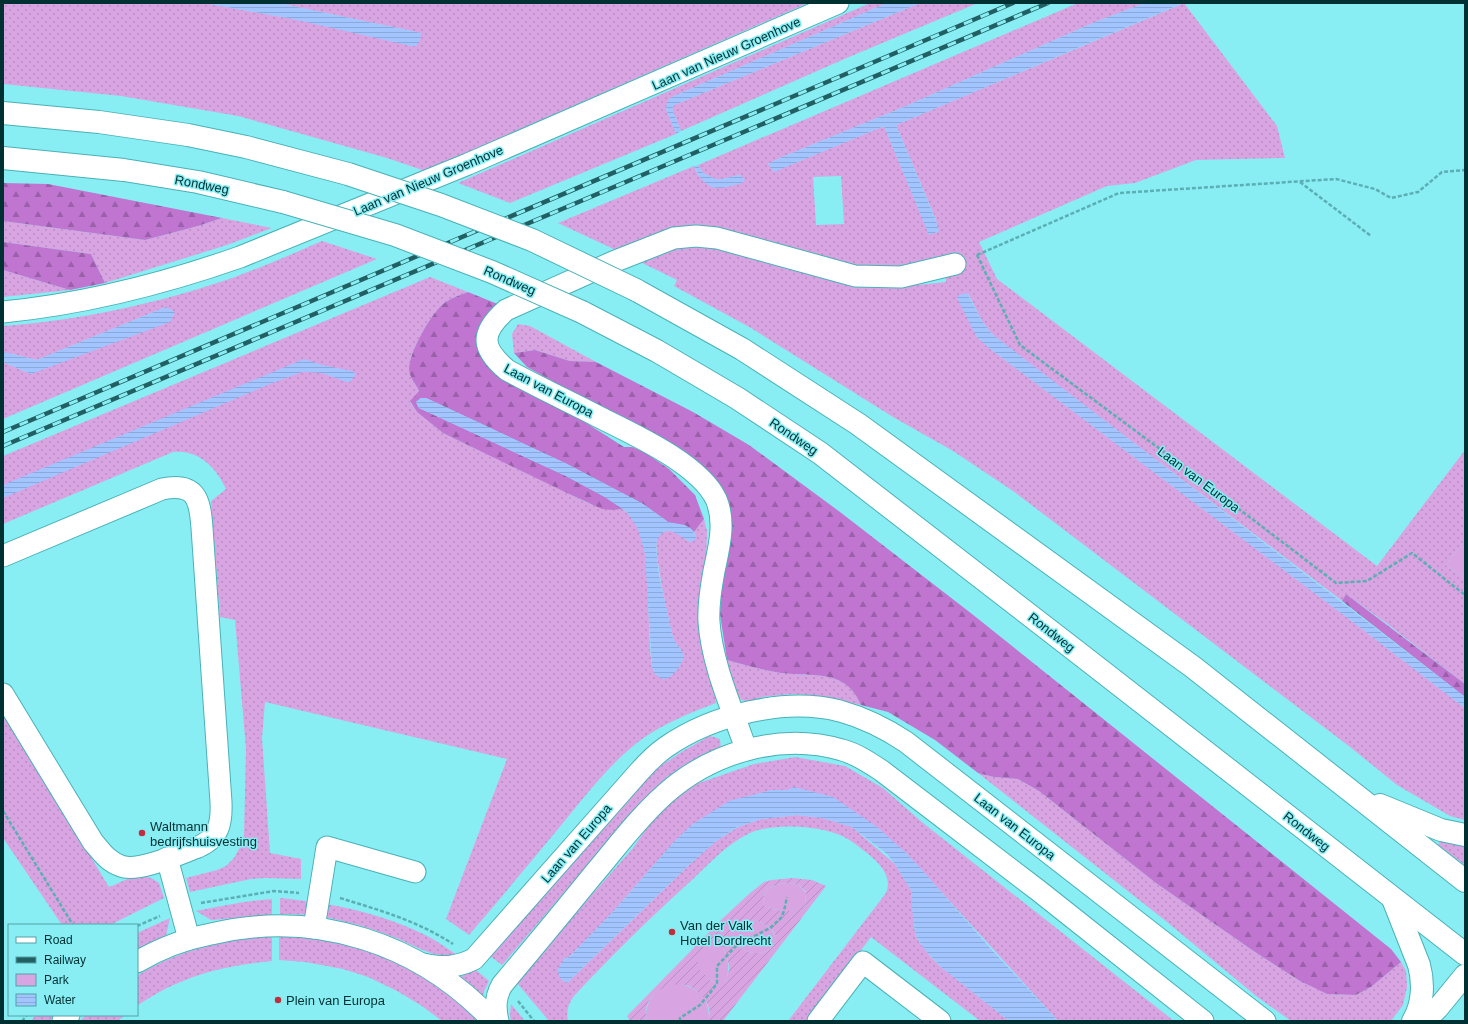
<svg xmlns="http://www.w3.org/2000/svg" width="1468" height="1024" font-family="Helvetica,sans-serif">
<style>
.grass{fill:url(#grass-dots);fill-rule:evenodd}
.forest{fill:url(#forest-firs)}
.park{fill:#d8a5e2}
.garden{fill:url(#garden-furrows);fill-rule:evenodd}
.water{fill:url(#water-rules)}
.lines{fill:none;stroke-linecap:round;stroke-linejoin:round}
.minor-casing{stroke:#49b1b7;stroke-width:23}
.highway-casing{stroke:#49b1b7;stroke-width:24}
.path{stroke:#5bafb3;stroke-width:2.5;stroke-dasharray:4 2;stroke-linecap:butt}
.minor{stroke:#fff;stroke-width:21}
.highway{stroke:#fff;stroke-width:22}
.rail-casing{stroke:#225f62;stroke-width:4.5}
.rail{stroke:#89eef4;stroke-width:3;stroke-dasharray:9;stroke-linecap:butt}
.highway-bridge-casing{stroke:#49b1b7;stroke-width:24;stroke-linecap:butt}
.highway-bridge{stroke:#fff;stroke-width:22}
.poi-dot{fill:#bf2e3d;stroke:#89eef4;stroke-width:1.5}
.labels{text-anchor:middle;stroke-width:3;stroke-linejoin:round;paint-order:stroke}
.street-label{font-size:13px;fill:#003032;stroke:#89eef4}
.poi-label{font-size:13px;fill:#003032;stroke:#89eef4;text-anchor:start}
</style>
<defs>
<pattern id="grass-dots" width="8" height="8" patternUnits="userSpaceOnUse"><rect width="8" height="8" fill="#d8a5e2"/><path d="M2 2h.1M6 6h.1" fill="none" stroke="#b88ec2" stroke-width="1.8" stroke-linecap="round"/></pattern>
<pattern id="forest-firs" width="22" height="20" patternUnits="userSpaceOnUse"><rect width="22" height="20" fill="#c075d0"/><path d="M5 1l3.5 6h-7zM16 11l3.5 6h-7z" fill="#9a60a9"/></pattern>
<pattern id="garden-furrows" width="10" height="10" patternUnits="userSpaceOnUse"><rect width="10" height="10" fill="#d8a5e2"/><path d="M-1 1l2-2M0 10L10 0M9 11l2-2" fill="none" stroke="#b88ec2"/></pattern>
<pattern id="water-rules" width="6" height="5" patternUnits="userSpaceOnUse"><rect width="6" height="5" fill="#a2c5ff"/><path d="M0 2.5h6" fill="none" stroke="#8aaadb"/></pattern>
</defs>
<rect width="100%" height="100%" fill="#89eef4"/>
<g class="grass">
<polygon points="3,3 204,3 288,18 421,33 278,3 808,3 425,171 387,158 238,116 121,96 3,84"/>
<polygon points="870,3 887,3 672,97 666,109 676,134 510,203 458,183"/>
<polygon points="920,3 978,3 849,57 681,131 672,109 674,105"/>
<path d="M1078,3H1145L1093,23L904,107L780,158L768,164L775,171L884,126L929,234L938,232L936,220L896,125L1184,3L1277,126L1285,158L1196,160L1135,183L1107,186L979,242L997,279L1377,566L1465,450V540L1446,565L1465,579V684L1386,623L1346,594L1342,601L1014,352L992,334L982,321L968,293L976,336L989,348L1357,625L1465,708V820L1450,816L1397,785L1350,747L1013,491L953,451L893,417L751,328L674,286L677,280L636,260L696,242L864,284L918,285L946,282L945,259L896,266L865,267L834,260L728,233L622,253L558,223L694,166L698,175L714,188L744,179L740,175L717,180L703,173L698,165ZM841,176L844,224L816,225L813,177Z"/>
<polygon points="222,218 272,228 227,245 105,283 91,254 3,242 3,221 145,240 198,226"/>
<path d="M322,241L377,259L3,419V362L31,374L166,307L37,360L3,352V326C82,320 160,303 235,277C264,266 293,254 322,241Z"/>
<polygon points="3,270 70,290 3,297"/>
<path d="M430,277L468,292C460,295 451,298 443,304C431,314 409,352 409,369C409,377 416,384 419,391L410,402L417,412L443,433L586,502C599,507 608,511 623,509C648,529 646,565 648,594C649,618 649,643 652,668L663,679L671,676L681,650C678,646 674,642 673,637C669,623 653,549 657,539C658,536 662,532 665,531C674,528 683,538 690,542L696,536L694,532L704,519L707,531L704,634L716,703C690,713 665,723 642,739C611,762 587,794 563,823C532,860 501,898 469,935L446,919L507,759L265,702L262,738L270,853L301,859V879L266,878L251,879L190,892L186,878L217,870L226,866L234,858L239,849L244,835L246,749L235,620L220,617L211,501L226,489C216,467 198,449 173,452L3,524V456Z"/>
<polygon points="518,324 530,326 596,362 570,361 535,350 514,353 512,334"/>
<path d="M727,660C744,665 763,670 781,673C812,677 846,668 861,705C835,699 808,692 780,695C774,696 768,696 762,697C750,700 747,705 736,696Z"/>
<path d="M3,712L109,887C129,880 138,868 159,883L164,898L110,925H62L3,838Z"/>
<polygon points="710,736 720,739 721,750 689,763 667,777 646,797 502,965 490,956 647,775 683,751"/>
<path d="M795,757L845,766L883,788L923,823L1174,1021H1058L906,853L895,844L787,790H772L693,824L674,842L611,914L569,957L565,958L558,969L567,983L690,864L716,841L738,827L761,819L797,815L823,818L852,827L895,864L911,890L914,927L916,936L920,943L931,957L941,967L1009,1021H980L871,937L807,1021H788L886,893C893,876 879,863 867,853C859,847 851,840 842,836C818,825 773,823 750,833C728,843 710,863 693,879C652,916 612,955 574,996C568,1004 566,1011 568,1021H549L517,983L524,972L633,848L658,812L696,784L754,764Z"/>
<polygon points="978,773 994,777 1018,779 1039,791 1156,883 1252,950 1300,981 1327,994 1356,995 1371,987 1401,962 1406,971 1407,987 1403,1005 1391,1021 1291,1021 1256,996 1167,922"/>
<polygon points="1442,838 1456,845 1465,847 1465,865 1438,845"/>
<path d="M280,898C332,903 384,913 431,938C440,943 448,949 457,955C434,959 416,946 396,938C378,931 357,924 338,920C319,915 299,914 280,914Z"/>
<path d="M272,899V915L211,920L196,911C221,906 246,901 272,899Z"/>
<polygon points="170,918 166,935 160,939 137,951 137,933"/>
<path d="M272,936V961C221,966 179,977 137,1006V976C178,950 224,940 272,936Z"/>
<path d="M279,936C318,936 373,948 408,967C432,979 459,1001 477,1021H442L422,1006L397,991L368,977L343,969L305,962L279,960Z"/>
<polygon points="476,970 489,981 484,991 483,1003 454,979"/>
<polygon points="511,1004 525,1021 511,1021 510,1015"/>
<polygon points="36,1015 55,1015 50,1021 31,1021"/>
<polygon points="86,1015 125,1015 118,1021 80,1021"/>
</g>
<g class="forest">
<polygon points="3,183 48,184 222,218 198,226 145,240 3,221"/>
<polygon points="3,242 91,254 105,283 70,290 3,270"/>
<path d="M468,292L500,305L491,310V312L488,315L506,372L624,447H632L644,452L669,469L695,495L704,519L694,532L690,528L668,522L643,504L567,464L426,398H421L416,402L419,408L566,476L605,497L623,509L613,510L602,509L567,493L443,433L417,412L410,401L419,391C416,384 409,377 409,369C409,352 431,314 443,304C451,298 460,295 468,292Z"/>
<path d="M535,350L570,361L596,362L693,412L749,445L840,512L972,614L1391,949L1401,962L1371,987L1356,995L1327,994L1300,981L1252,950L1156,883L1039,791L1018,779L994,777L978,773L935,740L888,712L861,705C846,668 812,677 781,673C763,670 744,665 727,660L720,614L723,573L732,535L730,511L720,485L666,444L527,367L514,353Z"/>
<polygon points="1346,594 1465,684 1465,697 1342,601"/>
</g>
<g class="park">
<polygon points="1465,540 1465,579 1446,565"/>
<path d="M787,883L798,884L806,893L805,905C793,915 778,911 764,906C761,889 772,885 787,883Z"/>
<path d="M752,920C763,922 770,926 776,937L774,945C771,948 768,951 764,952C740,959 714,929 752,920Z"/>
<path d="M713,938C723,942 729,958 728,969C728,973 727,978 726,982L722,985C715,983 711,980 705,976C689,962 700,948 713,938Z"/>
<path d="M680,984C702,990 709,998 709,1021H647C643,1007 653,990 667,985C671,984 676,984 680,984Z"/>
</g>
<path class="garden" d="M792,878L812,880L826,886L723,1021H709C709,1017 710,1013 709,1009C708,1002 702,995 697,991C676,974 639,993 647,1021H630L627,1016L722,919L750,893L764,882L772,880ZM787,883L798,884L806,892L805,905C793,914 777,911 764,906C761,889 772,885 787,883ZM752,920C763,922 770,926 776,936L774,945C771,948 768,951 764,952C740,959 714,929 752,920ZM713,938C723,942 729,958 729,969C728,973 727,978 726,982L722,984C714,983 710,980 705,975C690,962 701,947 713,938Z"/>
<g class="water">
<polygon points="204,3 278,3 421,33 420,40 416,46 411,46 288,18"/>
<polygon points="887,3 920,3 674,105 672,109 681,131 676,134 666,109 667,101 672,97"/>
<polygon points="1145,3 1183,3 896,125 936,221 939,231 929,235 884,126 774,172 768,164 780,158 904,107 1093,23"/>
<path d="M698,165L703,173L717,180L740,175L745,180L742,183C717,190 707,193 694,166Z"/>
<polygon points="967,293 982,321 992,334 1465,697 1465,708 1357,625 989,348 976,336 957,298 959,295"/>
<polygon points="166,307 175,312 170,322 31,374 3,362 3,352 37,360"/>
<polygon points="304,359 322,365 352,371 356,374 350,382 347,382 321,373 308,372 302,372 270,384 3,498 3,485"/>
<polygon points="421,398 426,398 567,464 643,504 668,522 685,525 690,528 696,536 695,540 690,542 677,534 669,530 662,533 657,540 656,548 659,575 673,638 684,655 684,658 678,669 671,676 666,679 660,678 654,673 652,668 645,554 638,529 627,512 605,497 566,476 419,408 416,402"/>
<path d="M794,787L833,797L877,827L906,853L922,870L991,949L1058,1021H1009L941,967L925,950L916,936L913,920L911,890L895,864L887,854L852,827L823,818L797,815L761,819L737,827L716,841L690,864L575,975L567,983C560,980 558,976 558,969L565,958L569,957L611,914L674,842L693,824L729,801L772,790H787Z"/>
</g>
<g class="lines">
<g class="minor-casing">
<g id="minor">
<path d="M3,312C84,304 163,284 240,257L468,164L838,3"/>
<path d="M3,556L162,489C196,482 200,499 202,528L221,802C222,823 219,838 198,847C179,854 138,873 121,866C108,862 101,851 93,842L3,694"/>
<path d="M746,749C732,708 712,665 709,622C708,605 711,587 714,571C719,547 726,522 716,499C699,464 635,435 601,418C570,402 538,387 507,370C481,348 480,333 506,310L613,262L674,238L696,236L717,238L855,276L901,277L955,264"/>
<polyline points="167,858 189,939"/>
<polyline points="314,928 327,847 415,872"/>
<path d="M137,962C159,949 185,939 211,934C316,909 420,943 493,1021"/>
<path d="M423,964C442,968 456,968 474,959L639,772C647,763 656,754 666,747C712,715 785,697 840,711C865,718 885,728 906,742L1265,1021"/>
<polyline points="63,1021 69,1015"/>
<path d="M498,1021C495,1008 495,997 502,985C533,948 563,912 593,875C616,848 638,818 665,794C712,752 781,732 842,750C857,754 870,763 882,771L1039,891L1203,1021"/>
<polyline points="818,1021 863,962 940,1021"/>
<polyline points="1425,1021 1438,1008 1465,975"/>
</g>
</g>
<g class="highway-casing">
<g id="highway">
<polyline points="3,113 99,122 188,135 246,147 348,174"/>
<polyline points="3,158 124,170 198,182 283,202"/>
<polyline points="636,290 742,349 858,424 1193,667 1465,881"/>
<polyline points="582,312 657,351 737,398 820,453 1085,658 1465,954"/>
<polyline points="1380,805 1441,830 1465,835"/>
<path d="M1393,899L1419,965C1424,983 1423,1005 1413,1021"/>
</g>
</g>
<g class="path">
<polyline points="1300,182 1371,236"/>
<polyline points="977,255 1020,345 1176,461 1336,583 1367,581 1412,553 1465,595"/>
<polyline points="977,255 1119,193 1336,179 1375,189 1391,198 1418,192 1442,172 1465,170"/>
<polyline points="3,811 73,925"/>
<path d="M340,898C379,910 418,921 453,944"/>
<polyline points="201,903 274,891 299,893"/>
<polyline points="137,926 160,916"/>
<polyline points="518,1001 534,1021"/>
<polyline points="22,1021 27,1015"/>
<polyline points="680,1021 680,1018 700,1005 710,993 717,983 717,966 737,945 770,928 781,918 784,911 787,897"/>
</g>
<use href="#minor" class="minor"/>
<use href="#highway" class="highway"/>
<g class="rail-casing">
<g id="rail">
<polyline points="3,432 1013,3"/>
<polyline points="3,446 1048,3"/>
</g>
</g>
<use href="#rail" class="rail"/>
<g class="highway-bridge-casing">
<g id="highway-bridge">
<polyline points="348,174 441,205 532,240 636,290"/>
<polyline points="283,202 395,235 492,272 582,312"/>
</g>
</g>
<use href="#highway-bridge" class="highway-bridge"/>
</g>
<g class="poi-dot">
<circle cx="142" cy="833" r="4"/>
<circle cx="672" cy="932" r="4"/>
<circle cx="278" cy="1000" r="4"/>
</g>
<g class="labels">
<g class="street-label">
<text transform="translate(726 53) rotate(-24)" y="5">Laan van Nieuw Groenhove</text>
<text transform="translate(428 180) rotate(-23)" y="5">Laan van Nieuw Groenhove</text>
<text transform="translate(202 184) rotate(11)" y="5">Rondweg</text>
<text transform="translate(510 280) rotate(23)" y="5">Rondweg</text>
<text transform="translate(549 390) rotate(28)" y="5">Laan van Europa</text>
<text transform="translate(794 436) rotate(34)" y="5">Rondweg</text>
<text transform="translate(1199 479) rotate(37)" y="5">Laan van Europa</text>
<text transform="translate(1052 632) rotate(38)" y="5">Rondweg</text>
<text transform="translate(1015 826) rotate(38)" y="5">Laan van Europa</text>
<text transform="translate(1307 831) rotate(38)" y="5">Rondweg</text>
<text transform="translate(576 843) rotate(-49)" y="5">Laan van Europa</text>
</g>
<g class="poi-label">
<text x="150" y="831">Waltmann<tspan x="150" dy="15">bedrijfshuisvesting</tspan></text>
<text x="680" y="930">Van der Valk<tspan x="680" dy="15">Hotel Dordrecht</tspan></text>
<text x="286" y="1005">Plein van Europa</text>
</g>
</g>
<rect width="1468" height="1024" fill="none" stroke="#003032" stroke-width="8"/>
<rect x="8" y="924" width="130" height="92" fill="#89eef4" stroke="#52a2a6"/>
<rect x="16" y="937" width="20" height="6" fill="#ffffff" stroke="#52a2a6"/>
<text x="44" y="944" font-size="12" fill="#003032">Road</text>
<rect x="16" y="957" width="20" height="6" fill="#225f62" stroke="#52a2a6"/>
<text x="44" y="964" font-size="12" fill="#003032">Railway</text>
<rect x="16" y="974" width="20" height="12" fill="#d8a5e2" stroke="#52a2a6"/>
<text x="44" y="984" font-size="12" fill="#003032">Park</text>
<rect x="16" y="994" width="20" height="12" fill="url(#water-rules)" stroke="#52a2a6"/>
<text x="44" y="1004" font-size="12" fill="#003032">Water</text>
</svg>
